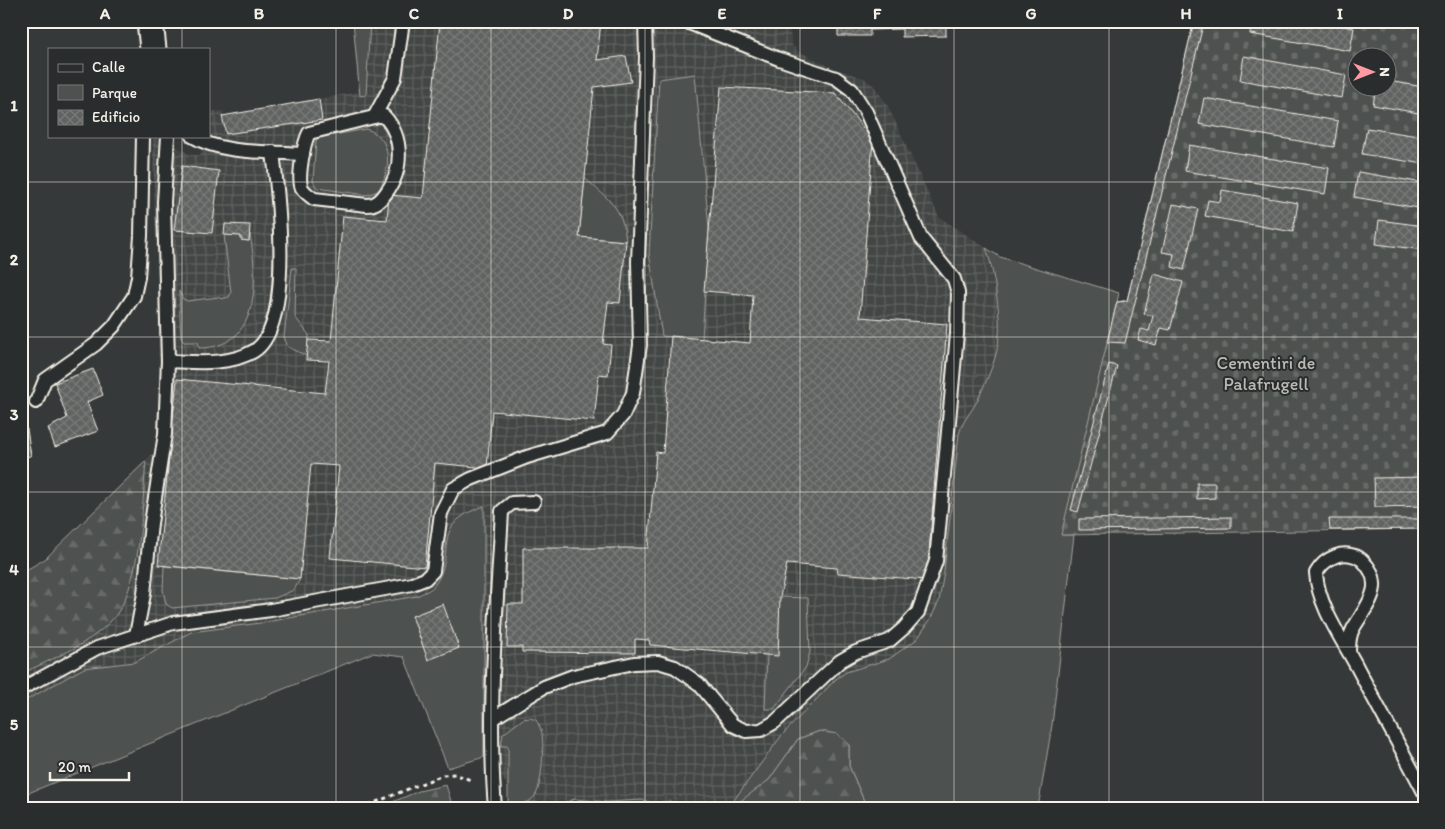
<svg xmlns="http://www.w3.org/2000/svg" width="1445" height="829" font-family="Itim,sans-serif">
<style>
.industrial{fill:url(#industrial-grid)}
.green{fill:#4e514f;stroke:#a1a19c}
.forest{fill:url(#forest-firs);stroke:#a1a19c}
.cemetery{fill:url(#cemetery-stones);stroke:#a1a19c;fill-rule:evenodd}
.building{fill:url(#building-cross-hatch);stroke:#f4f1e8}
.lines{fill:none;stroke-linecap:round;stroke-linejoin:round}
.service-casing{stroke:#f4f1e8;stroke-width:16}
.minor-casing{stroke:#f4f1e8;stroke-width:29}
.path{stroke:#f4f1e8;stroke-width:3;stroke-dasharray:4 4;stroke-linecap:butt}
.service{stroke:#2a2d2e;stroke-width:12}
.minor{stroke:#2a2d2e;stroke-width:25}
.grid{fill:none;stroke:#f4f1e8;stroke-width:1;stroke-opacity:0.55}
.labels{text-anchor:middle;stroke-width:4;stroke-linejoin:round;paint-order:stroke}
.park-label{font-size:18px;fill:#bab9b2;stroke:#2a2d2e}
.neatline{fill:none;stroke:#f4f1e8;stroke-width:2}
.grid-label{font-size:16px;text-anchor:middle;font-weight:bold;fill:#f4f1e8}
</style>
<defs>
<pattern id="industrial-grid" width="8" height="8" patternUnits="userSpaceOnUse" patternTransform="scale(1.25)"><rect width="8" height="8" fill="#434645"/><path d="M0 4h8M4 0v8" fill="none" stroke="#5f6160"/></pattern>
<pattern id="forest-firs" width="22" height="20" patternUnits="userSpaceOnUse" patternTransform="scale(1.25)"><rect width="22" height="20" fill="#4e514f"/><path d="M5 1l3.5 6h-7zM16 11l3.5 6h-7z" fill="#686a68"/></pattern>
<pattern id="cemetery-stones" width="16" height="16" patternUnits="userSpaceOnUse" patternTransform="scale(1.25)"><rect width="16" height="16" fill="#4e514f"/><path d="M2 7V4a2 2 0 0 1 4 0v3zM10 15v-3a2 2 0 0 1 4 0v3z" fill="#686a68"/></pattern>
<pattern id="building-cross-hatch" width="8" height="8" patternUnits="userSpaceOnUse" patternTransform="scale(1.25)"><rect width="8" height="8" fill="#616362"/><path d="M0 0l8 8M0 8l8-8" fill="none" stroke="#787a78"/></pattern>
</defs>
<rect width="100%" height="100%" fill="#363939"/>
<filter id="ink" filterUnits="userSpaceOnUse"><feTurbulence type="fractalNoise" baseFrequency=".02" numOctaves="2"/><feDisplacementMap in="SourceGraphic" scale="10" xChannelSelector="R" yChannelSelector="G"/><feConvolveMatrix kernelMatrix="1 2 1 2 8 2 1 2 1" color-interpolation-filters="sRGB"/></filter>
<g filter="url(#ink)">
<polygon class="industrial" points="353,21 788,21 792,45 798,51 830,67 864,78 874,86 888,106 939,217 1000,257 1119,293 1062,535 1074,535 1052,725 1038,808 512,808 506,783 484,757 448,768 404,657 372,653 21,796 21,573 45,559 156,450 159,386 158,286 152,136 165,136 179,148 191,155 201,155 204,136 209,136 209,111 224,111 223,116 358,92"/>
<g class="green">
<polygon points="353,21 370,21 366,95 360,96"/>
<polygon points="695,74 709,229 702,339 662,336 649,253 659,79"/>
<path d="M366,129C394,137 391,171 378,191L367,195L317,188L313,181L316,141L318,138Z"/>
<path d="M585,178C610,202 622,205 626,241L579,237Z"/>
<path d="M250,234C258,279 261,348 199,348L198,342H184L181,338L179,291L183,299L187,301L219,297L221,299L229,297L231,293L224,235L241,236V240L249,241Z"/>
<path d="M986,248L1000,257L1119,293L1062,535H1074L1052,725L1038,808H867L849,766V744L820,731L798,739L769,780L755,793L728,808L782,735L836,679L846,672L889,659L917,639L930,620L939,601L944,572L959,434C963,419 973,411 979,397C988,377 998,357 999,335C1001,315 993,266 986,248Z"/>
<polygon points="292,268 296,268 295,317 309,335 307,356 288,347 284,337"/>
<path d="M484,506V757L448,768L404,657L372,653L21,796V703L84,668L135,662L191,632L260,623L417,596C422,593 431,590 434,586C459,551 427,526 484,506Z"/>
<polygon points="164,566 300,579 294,590 275,598 172,608 166,604 163,590"/>
<polygon points="780,597 808,598 810,652 806,667 774,709 765,709 767,655"/>
<path d="M530,718L536,720C538,723 540,727 541,730C545,741 542,787 535,796C528,804 518,808 508,808V746H501L503,734L523,719Z"/>
</g>
<g class="forest">
<path d="M146,461C142,504 142,591 110,622C87,646 51,659 21,674V573L45,559Z"/>
<polygon points="820,731 837,734 849,744 849,766 867,808 731,808 769,780 798,739"/>
<polygon points="446,785 453,808 378,808 419,791"/>
<polygon points="575,799 608,802 642,800 655,803 670,801 681,808 519,808 526,802 560,804"/>
</g>
<path class="cemetery" d="M1194,21H1424V529L1061,535L1117,302L1127,300ZM1358,58H1388V88H1358Z"/>
<g class="building">
<polygon points="440,21 601,21 597,60 626,56 631,82 594,87 579,237 626,241 620,303 608,302 603,344 611,345 608,375 599,374 594,421 492,411 487,468 435,463 425,567 330,558 339,466 311,464 300,579 158,565 177,379 325,393 329,361 306,360 308,340 331,341 343,216 387,220 389,195 423,198"/>
<polygon points="838,21 942,21 946,24 946,36 902,37 902,29 870,30 870,36 838,36"/>
<polygon points="1194,21 1204,21 1125,343 1107,342 1117,302 1127,301"/>
<polygon points="1248,21 1317,21 1354,28 1350,51 1250,34 1251,22"/>
<polygon points="1244,56 1346,75 1342,98 1240,80"/>
<polygon points="1388,81 1424,87 1424,114 1373,105 1376,88 1388,88"/>
<polygon points="721,87 835,93 873,140 860,317 947,324 927,580 838,573 837,568 787,564 780,597 778,656 650,645 649,640 635,639 635,653 522,652 522,647 507,647 508,604 523,604 523,548 648,548 656,452 663,453 671,336 750,343 753,295 704,291"/>
<polygon points="1204,98 1338,121 1334,147 1199,124"/>
<polygon points="319,99 322,120 226,134 222,116"/>
<polygon points="1367,128 1424,137 1424,164 1362,154"/>
<polygon points="1189,145 1329,168 1325,194 1185,171"/>
<polygon points="182,166 219,171 212,233 174,230"/>
<polygon points="1358,172 1424,183 1424,209 1354,197"/>
<polygon points="1222,190 1298,203 1293,232 1205,216 1208,200 1220,202"/>
<polygon points="1173,204 1198,209 1184,270 1172,267 1174,254 1162,252"/>
<polygon points="1379,220 1424,226 1424,250 1376,244"/>
<polygon points="225,224 250,225 249,241 241,240 241,236 224,235"/>
<polygon points="1154,274 1183,282 1170,330 1161,328 1156,345 1138,340 1141,329 1149,331 1153,316 1144,314"/>
<polygon points="1109,364 1117,366 1078,512 1071,510"/>
<polygon points="93,369 103,395 87,402 98,431 55,447 48,428 67,418 55,383"/>
<polygon points="27,429 31,456 21,457 21,430"/>
<polygon points="1424,477 1424,506 1375,507 1374,478"/>
<polygon points="1197,483 1215,483 1215,498 1197,499"/>
<polygon points="1231,517 1231,528 1079,530 1079,519"/>
<polygon points="1329,519 1424,519 1424,529 1330,530"/>
<polygon points="443,604 459,648 428,660 412,616"/>
</g>
<g class="lines">
<g class="service-casing">
<g id="service">
<path d="M378,116H384C404,137 403,171 386,193C381,200 376,205 367,205L314,199C310,196 305,193 302,188C297,179 304,142 309,133Z"/>
<polyline points="374,117 395,78 403,21"/>
<path d="M192,136C223,155 268,151 303,154"/>
<path d="M168,361C196,362 228,366 254,351C294,326 278,193 273,152"/>
<polyline points="36,402 45,380 96,344 114,326 134,296 138,277 141,236 143,136"/>
<polyline points="136,635 144,594 151,523 165,434 168,361 164,202 168,136"/>
<path d="M1349,652C1349,644 1349,636 1353,629C1366,606 1388,585 1362,560C1355,554 1344,553 1336,556C1326,560 1322,564 1316,573C1318,606 1342,639 1357,667C1379,709 1402,750 1424,792"/>
<polyline points="21,689 97,648 173,623 271,610 412,584 425,579 433,571 441,513 453,489 471,479 527,457 607,433 623,415 633,393 640,345 638,262 646,57 645,21"/>
<polyline points="492,719 544,687 573,676 634,663 658,662 675,667 699,684 733,725 746,731 761,730 775,722 840,661 856,652 889,641 904,628 918,612 936,561 957,334 958,293 954,279 921,238 866,112 852,90 836,78 779,59 684,21"/>
<path d="M495,808C487,710 497,609 502,511L512,503L534,502"/>
</g>
</g>
<g class="minor-casing">
<polyline id="minor" points="150,21 153,49"/>
</g>
<polyline class="path" points="361,808 443,775 455,774 473,781"/>
<use href="#service" class="service"/>
<use href="#minor" class="minor"/>
</g>
</g>
<path class="grid" d="M182,21V49M336,21V808M491,21V808M645,21V808M800,21V808M954,21V808M1109,21V808M1263,21V808M182,136V808M21,182H1424M21,337H1424M21,492H1424M21,647H1424"/>
<g class="labels">
<g class="park-label">
<text x="1266" y="369">Cementiri de<tspan x="1266" dy="21">Palafrugell</tspan></text>
</g>
</g>
<rect width="1445" height="829" fill="none" stroke="#2a2d2e" stroke-width="55"/>
<rect x="48" y="48" width="162" height="90" fill="#2a2d2e" stroke="#7b7b78"/>
<rect x="58" y="64" width="25" height="8" fill="#2a2d2e" stroke="#7b7b78"/>
<text x="92" y="72" font-size="15" fill="#f4f1e8">Calle</text>
<rect x="58" y="85" width="25" height="15" fill="#4e514f" stroke="#7b7b78"/>
<text x="92" y="98" font-size="15" fill="#f4f1e8">Parque</text>
<rect x="58" y="110" width="25" height="15" fill="url(#building-cross-hatch)" stroke="#7b7b78"/>
<text x="92" y="122" font-size="15" fill="#f4f1e8">Edificio</text>
<g transform="translate(1372 72) rotate(90)"><circle r="24" fill="#2a2d2e" stroke="#7b7b78"/>
<path d="M0-4L9 19L0 12L-9 19Z" fill="#ff9aa2"/>
<text y="-8" font-size="14" font-weight="bold" text-anchor="middle" fill="#f4f1e8">N</text>
</g>
<path d="M50 772v8h79v-8" fill="none" stroke="#f4f1e8" stroke-width="2.5"/>
<text x="58" y="772" font-size="15" fill="#f4f1e8" stroke="#2a2d2e" stroke-width="4" paint-order="stroke">20 m</text>
<rect x="28" y="28" width="1390" height="774" class="neatline"/>
<g class="grid-label">
<text x="105" y="19">A</text>
<text x="259" y="19">B</text>
<text x="414" y="19">C</text>
<text x="568" y="19">D</text>
<text x="722" y="19">E</text>
<text x="877" y="19">F</text>
<text x="1031" y="19">G</text>
<text x="1186" y="19">H</text>
<text x="1340" y="19">I</text>
<text x="14" y="111">1</text>
<text x="14" y="265">2</text>
<text x="14" y="420">3</text>
<text x="14" y="575">4</text>
<text x="14" y="730">5</text>
</g>
</svg>
